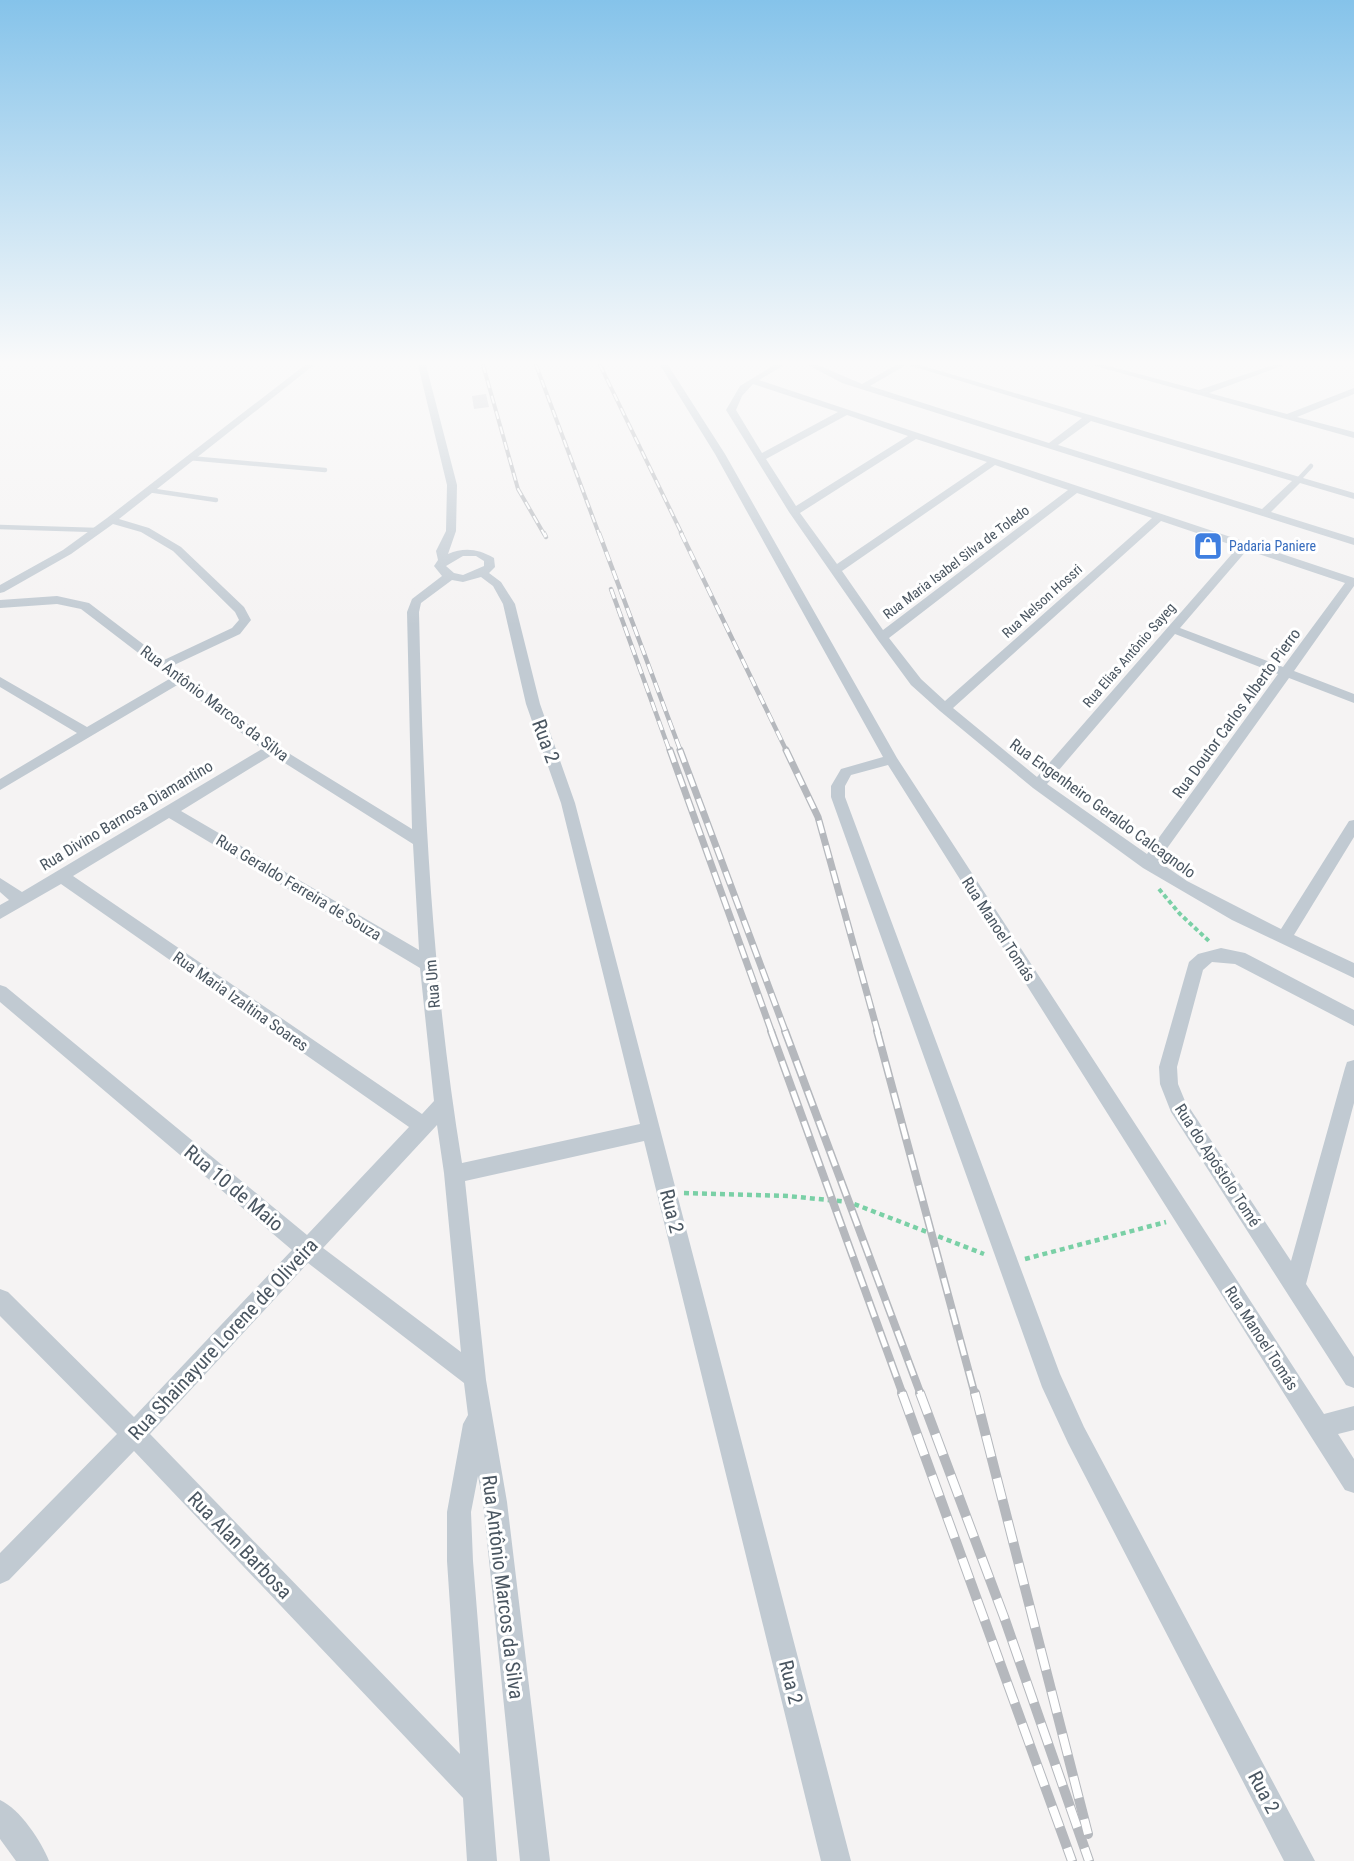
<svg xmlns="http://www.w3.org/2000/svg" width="1354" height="1861" font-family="'Roboto Condensed',sans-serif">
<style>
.building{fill:#cdcfd5}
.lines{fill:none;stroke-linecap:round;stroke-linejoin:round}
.path-far1{stroke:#7ad0a6;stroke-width:4;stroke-dasharray:4.5 3;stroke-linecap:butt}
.path{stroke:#7ad0a6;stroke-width:4.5;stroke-dasharray:5 4;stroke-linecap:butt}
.service{stroke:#c1cad2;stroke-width:4.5}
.minor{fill:#c1cad2;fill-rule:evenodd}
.rail-far4-casing{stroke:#b5b8bd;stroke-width:4}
.rail-far3-casing{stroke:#b5b8bd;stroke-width:4.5}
.rail-far2-casing{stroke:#b5b8bd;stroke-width:7}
.rail-far1-casing{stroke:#b5b8bd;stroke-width:8}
.rail-casing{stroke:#b5b8bd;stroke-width:10}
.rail-far4{stroke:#fff;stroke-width:2;stroke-dasharray:8;stroke-linecap:butt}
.rail-far3{stroke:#fff;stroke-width:3;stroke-dasharray:10;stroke-linecap:butt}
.rail-far2{stroke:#fff;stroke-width:4.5;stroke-dasharray:13;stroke-linecap:butt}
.rail-far1{stroke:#fff;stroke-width:5;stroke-dasharray:16;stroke-linecap:butt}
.rail{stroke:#fff;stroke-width:8;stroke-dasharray:22;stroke-linecap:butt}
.labels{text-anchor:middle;stroke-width:6;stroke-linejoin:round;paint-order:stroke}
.far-shop-label{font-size:14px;fill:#366cbe;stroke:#fff;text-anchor:start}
.far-street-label{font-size:14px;fill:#4a5661;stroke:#fff}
.street-label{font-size:16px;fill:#4a5661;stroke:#fff}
.near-street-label{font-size:20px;fill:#4a5661;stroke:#fff}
</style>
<rect width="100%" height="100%" fill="#f5f3f3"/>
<polygon class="building" points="486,394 489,407 474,409 472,396"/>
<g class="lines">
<polyline class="path-far1" points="1159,889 1180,914 1210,942"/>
<g class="path">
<polyline points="684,1193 788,1196 849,1202 984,1254"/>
<polyline points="1025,1259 1166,1222"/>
</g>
<g class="service">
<polyline points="189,458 325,470"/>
<polyline points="1299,479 1311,466"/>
<polyline points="148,490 216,500"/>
<polyline points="0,527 96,530"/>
</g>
<g class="minor">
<path d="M305,365H314L119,519L149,528L181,547L244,607L251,620L240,634L172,666L277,746L412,829L407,612L412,599L442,576L434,566L438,560L436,551L446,531L447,485L418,365H426L457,485L456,531L448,554C465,547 478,549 494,558L495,567L489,573L501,582L515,604L540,704L575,803L851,1861H821L644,1141L465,1181L486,1380L507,1502L550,1861H520L483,1502L478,1476L471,1512L473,1561L497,1861H467L463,1798L134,1451L9,1580L0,1584V1553L117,1434L0,1316V1289L8,1292L134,1417L292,1250L0,1002V985L6,987L307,1235L409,1127L61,884L0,919V905L9,900L0,892V878L22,892L262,749L179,684L0,790V779L77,733L0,687V677L87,727L171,678L81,609L57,604L0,608V600L57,596L89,603L164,660L232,628L239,620L235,612L173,551L141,532L113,524L71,554L4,592L0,593V585L63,550L107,518ZM463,556H476L484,561V566L463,575L454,573L446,566ZM481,577L493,586L503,604L526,704L561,803L640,1124L462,1163C432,980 423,797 419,612L421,603L452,580L463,582ZM272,755L413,844L419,950L181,811ZM169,818L420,968L434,1101L422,1114L73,876ZM437,1125L444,1173L461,1352L323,1248ZM308,1263L464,1383L468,1415L463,1424L447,1512V1561L460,1754L150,1434Z"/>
<polygon points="660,365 668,365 725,454 897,758 1324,1414 1354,1406 1354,1430 1338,1434 1354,1459 1354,1493 1345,1490 1310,1435 888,765 851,775 845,786 845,797 1060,1374 1084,1427 1315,1861 1284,1861 1068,1443 1042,1387 831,797 831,786 841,769 883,757 715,454"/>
<path d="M774,365H784L759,380L1354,578V586L1294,671L1354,694V703L1289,678L1158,861L1187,881L1281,929L1349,821L1354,820V837L1294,935L1354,963V978L1232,920L1143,868L1033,788L940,711L911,685L878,640L789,512L726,410L740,386ZM753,384L838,412L762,453L736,410L742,396ZM847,415L908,436L796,506L766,459ZM916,439L987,462L837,564L800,513ZM995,465L1068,490L883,630L842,571ZM1077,493L1152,518L945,701L921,679L889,638ZM1161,521L1238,547L1037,777L953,708ZM1247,550L1345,583L1283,667L1180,628ZM1175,634L1278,674L1147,854L1047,784Z"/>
<path d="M808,365H818L862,384L896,365H906L870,386L1049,443L1082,418L908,365H920L1354,493V499L1300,483L1271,512L1354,538V545L842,383ZM1091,421L1292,481L1262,509L1058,445Z"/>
<polygon points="1092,365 1105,365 1199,390 1273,365 1284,365 1209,393 1287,414 1354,388 1354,394 1297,417 1354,432 1354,438"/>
<polygon points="1221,948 1245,953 1354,1010 1354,1026 1235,964 1212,962 1203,970 1177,1067 1178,1084 1185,1101 1291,1261 1345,1068 1347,1062 1354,1060 1354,1103 1306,1284 1354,1357 1354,1388 1346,1385 1171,1112 1160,1084 1159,1067 1189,962 1198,954"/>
<path d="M0,1800C20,1809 41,1841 49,1861H16L0,1839Z"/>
</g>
<g class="rail-far4-casing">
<g id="rail-far4">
<polyline points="483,365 518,489 544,534"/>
<polyline points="536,365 599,534"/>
<polyline points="600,365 682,534"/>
</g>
</g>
<g class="rail-far3-casing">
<g id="rail-far3">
<polyline points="544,533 546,537"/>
<polyline points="599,533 681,752"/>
<polyline points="681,533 787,752"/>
<polyline points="611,589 670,752"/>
</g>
</g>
<g class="rail-far2-casing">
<g id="rail-far2">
<polyline points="670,750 772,1033"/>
<polyline points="680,750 786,1033"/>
<polyline points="786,750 818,817 878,1033"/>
</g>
</g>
<g class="rail-far1-casing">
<g id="rail-far1">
<polyline points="771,1031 903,1395"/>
<polyline points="785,1031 921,1395"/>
<polyline points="877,1031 975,1395"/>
</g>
</g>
<g class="rail-casing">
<g id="rail">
<polyline points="902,1393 1072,1861"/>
<polyline points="920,1393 1004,1617 1089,1861"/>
<polyline points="975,1393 1088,1834"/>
</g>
</g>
<use href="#rail-far4" class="rail-far4"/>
<use href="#rail-far3" class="rail-far3"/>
<use href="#rail-far2" class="rail-far2"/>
<use href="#rail-far1" class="rail-far1"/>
<use href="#rail" class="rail"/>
</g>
<linearGradient id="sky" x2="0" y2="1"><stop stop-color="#85c3ea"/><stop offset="0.58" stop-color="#fafafa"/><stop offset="1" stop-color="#fafafa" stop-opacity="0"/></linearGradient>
<rect width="1354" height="625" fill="url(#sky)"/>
<defs>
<g id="shop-square" transform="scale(1.5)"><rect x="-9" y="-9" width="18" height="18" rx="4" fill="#3f7fe0" stroke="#fff"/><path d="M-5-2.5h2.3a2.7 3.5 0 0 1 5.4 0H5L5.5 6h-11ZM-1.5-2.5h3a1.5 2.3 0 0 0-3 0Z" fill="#fff"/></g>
</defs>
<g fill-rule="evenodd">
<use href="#shop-square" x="1208" y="546"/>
</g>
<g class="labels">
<g class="far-shop-label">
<text x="1229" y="551">Padaria Paniere</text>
</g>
<g class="far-street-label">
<text transform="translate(956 562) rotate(-37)" y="5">Rua Maria Isabel Silva de Toledo</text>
<text transform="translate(1042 601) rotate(-42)" y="5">Rua Nelson Hossri</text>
<text transform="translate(1129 655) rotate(-49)" y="5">Rua Elias Antônio Sayeg</text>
</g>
<g class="street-label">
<text transform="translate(215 703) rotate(37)" y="6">Rua Antônio Marcos da Silva</text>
<text transform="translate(1236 713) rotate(-54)" y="6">Rua Doutor Carlos Alberto Pierro</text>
<text transform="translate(1103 808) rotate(36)" y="6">Rua Engenheiro Geraldo Calcagnolo</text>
<text transform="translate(126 815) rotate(-31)" y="6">Rua Divino Barnosa Diamantino</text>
<text transform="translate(299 887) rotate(31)" y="6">Rua Geraldo Ferreira de Souza</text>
<text transform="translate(999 929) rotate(57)" y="6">Rua Manoel Tomás</text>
<text transform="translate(432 984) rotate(-95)" y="6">Rua Um</text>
<text transform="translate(241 1001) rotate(35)" y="6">Rua Maria Izaltina Soares</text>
<text transform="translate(1218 1165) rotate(57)" y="6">Rua do Apóstolo Tomé</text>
<text transform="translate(1262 1338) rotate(57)" y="6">Rua Manoel Tomás</text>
</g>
<g class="near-street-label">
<text transform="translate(546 741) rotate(70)" y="7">Rua 2</text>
<text transform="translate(234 1188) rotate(40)" y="7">Rua 10 de Maio</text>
<text transform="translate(672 1211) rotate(76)" y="7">Rua 2</text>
<text transform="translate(223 1339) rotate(-47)" y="7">Rua Shainayure Lorene de Oliveira</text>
<text transform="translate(240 1545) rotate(46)" y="7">Rua Alan Barbosa</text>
<text transform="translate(503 1587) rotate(83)" y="7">Rua Antônio Marcos da Silva</text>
<text transform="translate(791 1682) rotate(76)" y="7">Rua 2</text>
<text transform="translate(1264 1792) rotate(62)" y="7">Rua 2</text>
</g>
</g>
</svg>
